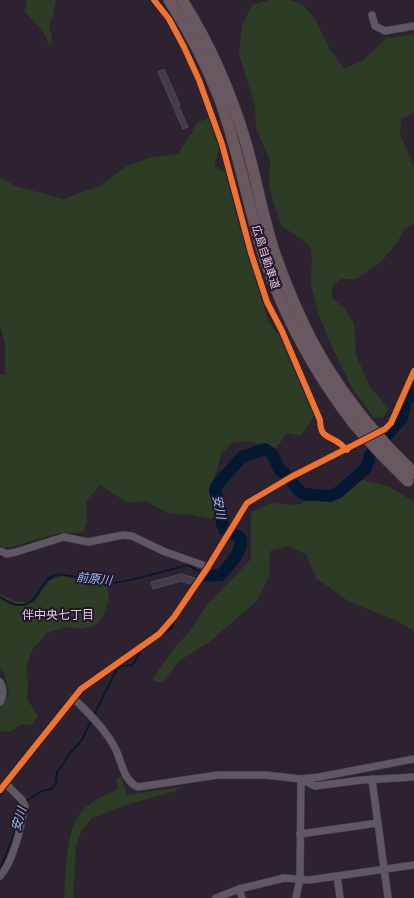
<svg xmlns="http://www.w3.org/2000/svg" width="414" height="898" font-family="'Asap Condensed','Noto Sans JP',sans-serif">
<style>
.green{fill:#2d3d25}
.lines{fill:none;stroke-linecap:round;stroke-linejoin:round}
.stream{stroke:#041931;stroke-width:2}
.river{stroke:#041931;stroke-width:12}
.building{fill:#423c49;stroke:#4f4a56}
.minor-casing{stroke:#49404b;stroke-width:8}
.highway-casing{stroke:#49404b;stroke-width:12}
.minor{stroke:#5f5762;stroke-width:7}
.highway{stroke:#685960;stroke-width:11}
.highway-bridge-casing{stroke:#49404b;stroke-width:12;stroke-linecap:butt}
.highway-bridge{stroke:#685960;stroke-width:11}
.cycleway-casing{stroke:#26152b;stroke-width:8}
.cycleway{stroke:#ef722f;stroke-width:6}
.labels{text-anchor:middle;stroke-width:4;stroke-linejoin:round;paint-order:stroke}
.street-label{font-size:11px;fill:#ddd1e0;stroke:#26152b}
.water-label{font-size:12px;font-style:italic;fill:#8ec4f5;stroke:#26152b}
.neighbourhood-label{font-size:12px;fill:#ddd1e0;stroke:#26152b}
</style>
<rect width="100%" height="100%" fill="#2d2330"/>
<g class="green">
<polygon points="25,0 56,0 53,16 49,25 52,39 50,46 43,31 25,12 27,4"/>
<polygon points="269,0 289,0 302,4 315,19 330,49 344,69 363,60 387,38 414,34 414,113 401,119 400,134 414,167 414,224 404,229 397,243 381,262 356,279 341,279 332,287 332,298 345,309 354,324 356,355 370,387 389,409 383,417 374,418 352,388 334,352 319,315 311,285 312,258 310,246 281,225 269,187 270,161 256,128 255,106 239,54 242,26 252,5"/>
<path d="M208,118L219,148L214,167L226,172L240,229L268,321L280,337L314,416L301,436L287,433L274,451L252,441L232,443L221,454L218,467L209,491L217,513L212,519L193,515L170,514L145,501L128,503L100,485L86,501L87,520L83,533C72,533 62,532 52,535C34,539 21,546 3,548L0,545V375H5V345L0,324V177L15,186L63,199L100,186L127,166L152,157L178,154L197,123Z"/>
<polygon points="363,480 390,487 414,502 414,631 397,621 348,601 316,578 306,554 289,546 270,551 269,577 257,601 208,643 179,661 162,683 152,680 172,651 190,631 207,605 251,559 251,513 270,503 297,505 329,494"/>
<polygon points="62,576 107,585 109,598 102,619 94,626 82,629 66,627 47,633 32,650 26,669 28,684 27,699 38,716 31,725 21,724 10,732 0,731 0,709 9,694 4,672 0,668 0,594 15,601 34,603 49,581"/>
<path d="M121,777L127,795L181,787L175,791L123,806L92,818L82,830L76,846L73,898H64C66,873 65,827 84,809C94,800 106,794 118,789L116,779Z"/>
</g>
<g class="lines">
<g class="stream">
<path d="M0,597C5,600 11,604 17,605C39,607 38,581 55,575C65,572 97,584 110,583C136,581 162,571 188,565L200,572"/>
<polyline points="187,603 206,576"/>
<polyline points="163,634 171,629 175,620"/>
<polyline points="94,715 116,671 121,666 132,665 135,662 140,651"/>
<polyline points="0,870 16,830 21,804 42,791 52,789 56,783 57,772 64,763 70,753 82,740 92,719"/>
</g>
<path class="river" d="M206,576L221,575C229,564 245,551 240,537L225,530L222,524L221,511L215,490L217,485L242,457L265,449L272,454L280,470L288,476L297,489L304,494L330,496L339,492L366,468L370,455L402,418L406,401L414,393"/>
</g>
<g class="building">
<polygon points="164,69 180,105 178,105 188,127 183,129 158,72"/>
<polygon points="181,574 195,578 190,584 181,581 153,589 151,582"/>
</g>
<g class="lines">
<g class="minor-casing">
<g id="minor">
<path d="M154,0L169,19L184,47L199,80L222,144L251,253L267,302L282,331L320,420C321,439 327,434 339,443C342,445 344,447 347,450"/>
<polyline points="372,15 375,26 385,31 414,26"/>
<polyline points="0,551 7,554 16,552 64,537 88,542 123,535 132,536 163,551 208,567"/>
<path d="M0,682C4,689 4,695 0,702"/>
<path d="M73,698C89,713 105,729 115,748C122,761 123,781 138,787L218,775H265L301,779L315,786L362,780L414,777"/>
<polyline points="372,779 388,898"/>
<polyline points="0,790 81,689 159,634 174,617 208,567 247,503 291,477 385,429 391,423 414,371"/>
<polyline points="300,834 378,823"/>
<path d="M0,876C14,861 21,825 25,806L22,800L6,784"/>
<polyline points="337,876 340,898"/>
<polyline points="239,889 242,898"/>
<polyline points="216,898 239,889 284,878 309,880 414,865"/>
<polyline points="296,898 300,878 301,779 319,777 414,759"/>
</g>
</g>
<g class="highway-casing">
<g id="highway">
<path d="M169,0C189,31 207,65 220,100C239,152 248,207 265,260C286,321 315,373 354,424"/>
<path d="M182,0C210,44 231,93 246,143C257,181 263,220 276,257C289,293 304,329 324,362C336,382 350,401 364,419"/>
</g>
</g>
<use href="#minor" class="minor"/>
<use href="#highway" class="highway"/>
<g class="highway-bridge-casing">
<g id="highway-bridge">
<polyline points="364,419 389,448 414,473"/>
<polyline points="354,424 381,454 408,481"/>
</g>
</g>
<use href="#highway-bridge" class="highway-bridge"/>
<g class="cycleway-casing">
<g id="cycleway">
<path d="M154,0L169,19L184,47L199,80L222,144L251,253L267,302L282,331L320,420C321,439 327,434 339,443C342,445 344,447 347,450"/>
<polyline points="0,790 81,689 159,634 174,617 208,567 247,503 291,477 385,429 391,423 414,371"/>
</g>
</g>
<use href="#cycleway" class="cycleway"/>
</g>
<g class="labels">
<g class="street-label">
<text transform="translate(266 257) rotate(72)" y="4">広島自動車道</text>
</g>
<g class="water-label">
<text transform="translate(219 507) rotate(80)" y="4">安川</text>
<text transform="translate(94 579) rotate(6)" y="4">前原川</text>
<text transform="translate(19 819) rotate(-73)" y="4">安川</text>
</g>
<g class="neighbourhood-label">
<text x="58" y="619">伴中央七丁目</text>
</g>
</g>
</svg>
